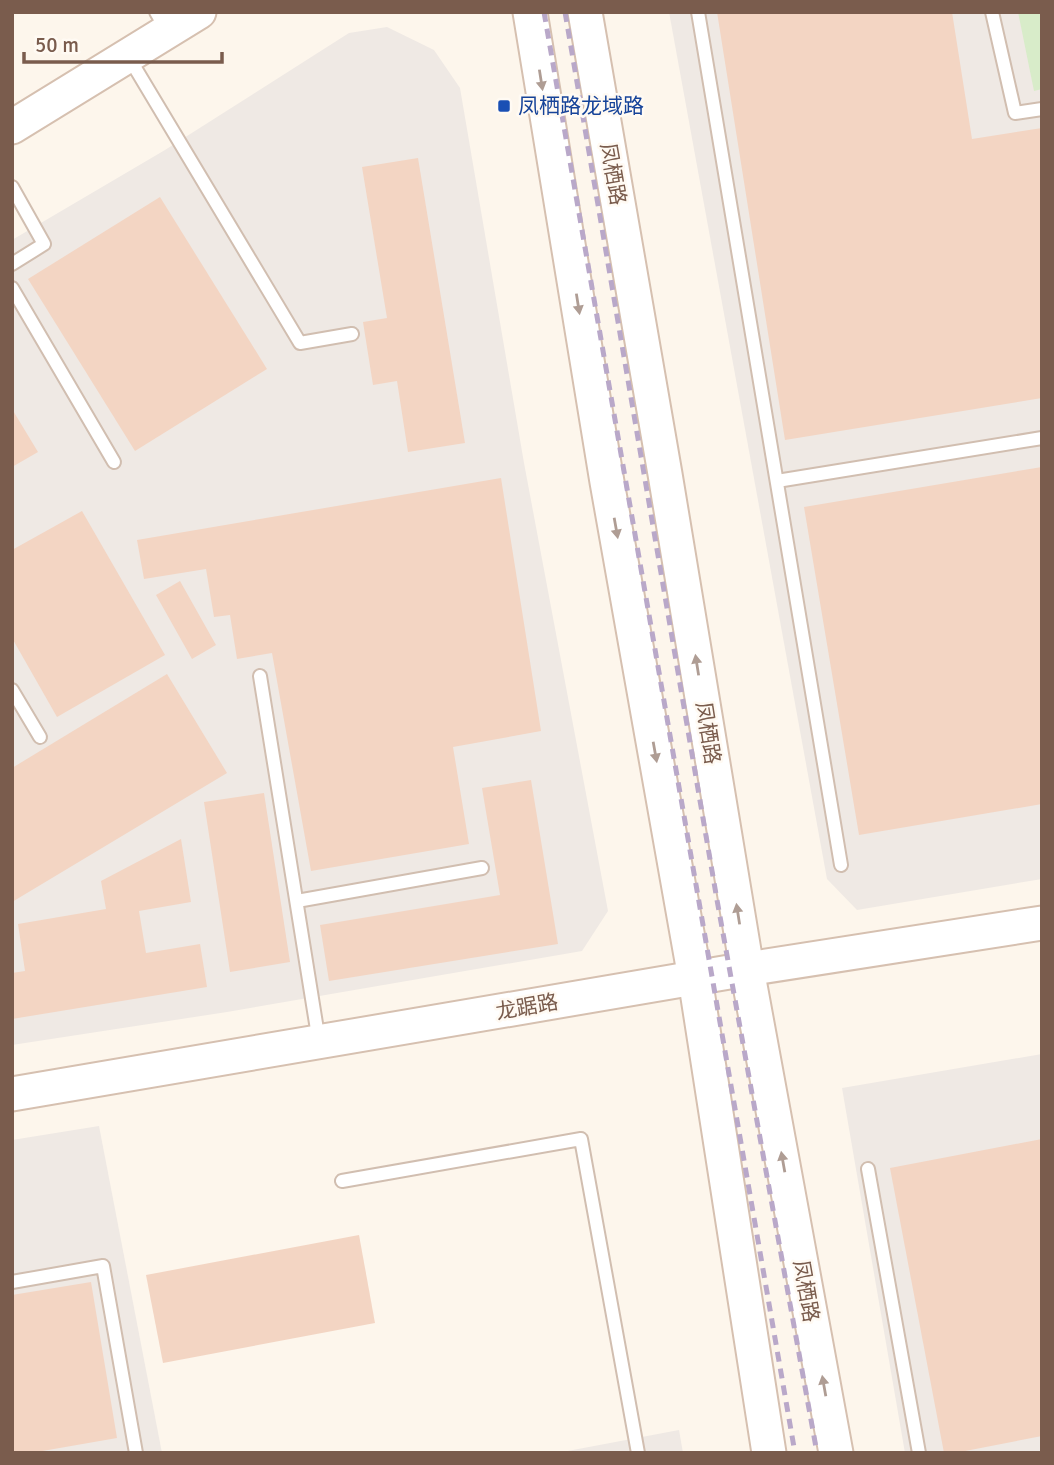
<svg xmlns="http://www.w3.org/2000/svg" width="1054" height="1465" font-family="Signika,'Noto Sans SC',sans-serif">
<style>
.industrial{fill:#efe9e4}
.green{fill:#d8ecc9}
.building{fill:#f3d5c3}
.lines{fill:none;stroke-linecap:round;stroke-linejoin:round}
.lane-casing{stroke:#d1beb0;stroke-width:16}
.secondary-casing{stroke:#d6c0b0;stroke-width:37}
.lane{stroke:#fff;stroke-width:12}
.secondary{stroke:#fff;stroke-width:33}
.rail{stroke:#b9a8c9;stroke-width:5;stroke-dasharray:10 7;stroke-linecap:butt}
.oneway{fill:#af9d94}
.transit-dot{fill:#1a4fb4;stroke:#fffaf3;stroke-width:2.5}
.labels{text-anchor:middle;stroke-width:5;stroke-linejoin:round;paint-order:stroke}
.transit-label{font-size:21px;fill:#164399;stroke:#fffaf3;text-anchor:start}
.street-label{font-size:21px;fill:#7a5c4d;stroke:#fffaf3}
</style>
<rect width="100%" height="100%" fill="#fdf6ec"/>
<g class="industrial">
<polygon points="669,12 1042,12 1042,879 857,910 827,879"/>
<polygon points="387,27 434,50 460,88 524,463 608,911 582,951 227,1012 12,1045 12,240 165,150 349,33"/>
<polygon points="1042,1054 1042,1453 905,1453 842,1088"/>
<polygon points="99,1126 162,1453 12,1453 12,1140"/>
<polygon points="679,1430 683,1453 557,1453"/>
</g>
<polygon class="green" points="1018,12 1042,12 1042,89 1034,91"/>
<g class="building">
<polygon points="717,12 952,12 972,139 1042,128 1042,398 785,440"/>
<polygon points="418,158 465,443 408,452 397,381 373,385 363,322 387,318 362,167"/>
<polygon points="160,197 267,369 135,451 28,279"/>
<polygon points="12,409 38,452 12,467"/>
<polygon points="1042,467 1042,804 859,835 804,507"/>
<polygon points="501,478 541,731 453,747 469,844 311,871 272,653 237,659 230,615 214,617 206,569 144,579 137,540"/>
<polygon points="82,511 165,655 57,717 12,638 12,550"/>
<polygon points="180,581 216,645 192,659 156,595"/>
<polygon points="167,674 227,773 12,902 12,768"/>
<polygon points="531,780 558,944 329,981 320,925 500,895 482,788"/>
<polygon points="264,793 290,962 230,972 204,802"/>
<polygon points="181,839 191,902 139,911 146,953 200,944 207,987 12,1019 12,973 25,971 18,924 106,909 101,881"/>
<polygon points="1042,1139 1042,1436 955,1453 944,1453 890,1168"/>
<polygon points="359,1235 375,1323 163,1363 146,1275"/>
<polygon points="91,1282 117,1438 31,1453 12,1453 12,1295"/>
</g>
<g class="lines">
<g class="lane-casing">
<g id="lane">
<polyline points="156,12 167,31"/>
<polyline points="698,12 841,865"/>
<polyline points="992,12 1015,113 1042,109"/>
<polyline points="128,56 300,343 352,334"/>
<polyline points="12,187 44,244 12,264"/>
<polyline points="12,288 114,462"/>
<polyline points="777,481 1042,438"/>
<polyline points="260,676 319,1042"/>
<polyline points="12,690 40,737"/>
<polyline points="297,901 482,868"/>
<polyline points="868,1169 919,1453"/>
<polyline points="342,1181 581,1139 638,1453"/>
<polyline points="12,1282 103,1266 136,1453"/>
</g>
</g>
<g class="secondary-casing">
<g id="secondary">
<polyline points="530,12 607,482 695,978 769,1453"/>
<polyline points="585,12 665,474 747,969 836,1453"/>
<polyline points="12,127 199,12"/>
<polyline points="12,1094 747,969 1042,923"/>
</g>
</g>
<use href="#lane" class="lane"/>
<use href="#secondary" class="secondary"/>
<g class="rail">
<polyline points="544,12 795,1453"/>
<polyline points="565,12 717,900 817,1453"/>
</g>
</g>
<defs><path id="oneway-solid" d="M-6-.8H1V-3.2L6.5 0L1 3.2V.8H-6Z" transform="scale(1.75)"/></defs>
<g class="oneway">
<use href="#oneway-solid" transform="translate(541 80) rotate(81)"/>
<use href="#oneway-solid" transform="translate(578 304) rotate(81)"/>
<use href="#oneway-solid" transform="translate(616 528) rotate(80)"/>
<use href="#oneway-solid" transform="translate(697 665) rotate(-99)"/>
<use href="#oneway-solid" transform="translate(655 752) rotate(80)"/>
<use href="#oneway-solid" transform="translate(738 914) rotate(-99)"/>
<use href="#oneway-solid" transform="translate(783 1162) rotate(-100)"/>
<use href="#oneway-solid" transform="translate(824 1386) rotate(-100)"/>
</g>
<rect class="transit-dot" x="497" y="99" width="14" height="14" rx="3.5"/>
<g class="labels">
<g class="transit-label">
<text x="518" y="113">凤栖路龙域路</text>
</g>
<g class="street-label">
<text transform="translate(613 174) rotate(80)" y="7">凤栖路</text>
<text transform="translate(708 733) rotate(81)" y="7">凤栖路</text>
<text transform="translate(527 1007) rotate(-10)" y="7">龙踞路</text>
<text transform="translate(806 1291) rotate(80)" y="7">凤栖路</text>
</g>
</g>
<rect width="1054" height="1465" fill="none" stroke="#7a5c4d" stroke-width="28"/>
<path d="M24 52v10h198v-10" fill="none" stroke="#7a5c4d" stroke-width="3.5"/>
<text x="35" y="52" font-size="21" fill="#7a5c4d" stroke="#fffaf3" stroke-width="5" paint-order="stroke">50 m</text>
</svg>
